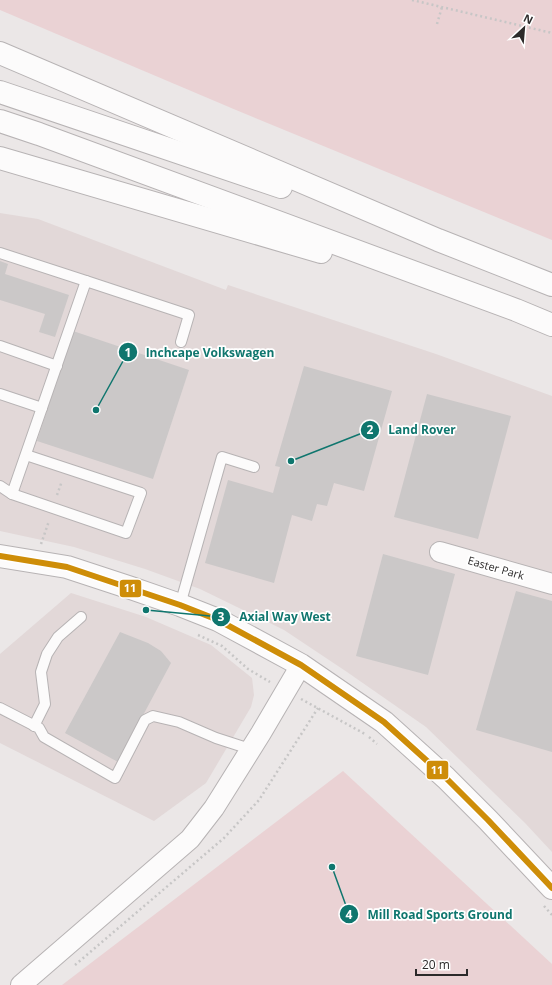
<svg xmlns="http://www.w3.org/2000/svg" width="552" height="985" font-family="'Open Sans',sans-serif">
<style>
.built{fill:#e2d8d8}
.green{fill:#ead2d4}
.building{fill:#cbc8c8}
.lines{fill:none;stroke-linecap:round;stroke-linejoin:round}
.lane-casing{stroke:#b7b3b4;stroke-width:12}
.street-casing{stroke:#b7b3b4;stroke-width:22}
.secondary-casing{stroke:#b7b3b4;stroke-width:24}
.highway-casing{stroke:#b7b3b4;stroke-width:24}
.path{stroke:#c7c6c6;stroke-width:2.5;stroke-dasharray:2 3;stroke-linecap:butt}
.lane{stroke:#fcfbfb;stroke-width:10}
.street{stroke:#fcfbfb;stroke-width:20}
.secondary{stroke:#fcfbfb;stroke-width:22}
.highway{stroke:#fcfbfb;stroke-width:22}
.bus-1-casing{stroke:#fff;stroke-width:9}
.bus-1{stroke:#ce8d08;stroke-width:6}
.labels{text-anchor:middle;stroke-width:3.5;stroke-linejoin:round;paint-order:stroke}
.street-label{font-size:11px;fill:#2c2a2a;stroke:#fff}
.leader{fill:none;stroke:#0f766e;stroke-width:1.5}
.callout-dot{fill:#0f766e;stroke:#fff;stroke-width:1.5}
.mark-label{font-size:12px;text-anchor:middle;font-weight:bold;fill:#fff}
.callout-label{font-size:12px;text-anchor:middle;font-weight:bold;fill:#0f766e;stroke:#fff;stroke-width:3.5;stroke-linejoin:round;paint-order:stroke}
.line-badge{stroke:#fff;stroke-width:1.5}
.badge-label{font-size:11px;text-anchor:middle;font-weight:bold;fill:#fff}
</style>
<rect width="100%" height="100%" fill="#ebe7e7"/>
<g class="built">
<polygon points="0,213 38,219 226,290 228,285 436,354 552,396 552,852 525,823 426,727 347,672 284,630 200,589 145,569 74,547 0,531"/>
<polygon points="71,593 146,617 211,645 252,678 254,695 251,707 206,783 154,821 0,743 0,654"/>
</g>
<g class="green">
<polygon points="0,0 552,0 552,240 236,110 0,10"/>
<polygon points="343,771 552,964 552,985 62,985"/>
</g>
<g class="building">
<polygon points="0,261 8,264 5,274 69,295 55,337 39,332 45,314 0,300"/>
<polygon points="73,331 189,370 153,479 37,441"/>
<polygon points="304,366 392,391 364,491 334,483 327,506 317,504 312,521 292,515 274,583 205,563 228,480 273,493 280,467 275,466"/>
<polygon points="427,394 511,416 478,539 394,517"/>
<polygon points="383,554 455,574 428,675 356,656"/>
<polygon points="516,591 552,601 552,752 476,730"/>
<polygon points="120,632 148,643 161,651 171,663 118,762 65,733"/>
</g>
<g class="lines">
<g class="lane-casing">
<g id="lane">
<polyline points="0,253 86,281"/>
<polyline points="0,346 57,366"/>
<polyline points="0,394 42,408"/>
<polyline points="0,486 12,494 86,281 189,315 181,342"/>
<polyline points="12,494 126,533 141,493 26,455"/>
<polyline points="180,605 222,457 254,467"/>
<polyline points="0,708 39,728 44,737 115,778 145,720 153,716 179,722 216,738 250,749"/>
<polyline points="34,726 45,704 41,672 47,654 58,637 81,617"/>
</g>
</g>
<g class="street-casing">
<g id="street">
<polyline points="440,552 552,584"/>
<polyline points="21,985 190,839 214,808 261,733 301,665"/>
</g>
</g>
<g class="secondary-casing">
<polyline id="secondary" points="0,556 67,567 131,588 180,605 218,620 301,665 384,722 446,778 488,820 552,888"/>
</g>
<g class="highway-casing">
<g id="highway">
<polyline points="0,53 438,240 552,285"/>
<polyline points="0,92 281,187"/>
<polyline points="0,121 39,134 516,310 552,325"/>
<polyline points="0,158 321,252"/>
</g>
</g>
<g class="path">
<polyline points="412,0 552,33"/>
<polyline points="437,24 442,7"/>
<polyline points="57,495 62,481"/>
<polyline points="41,544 49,521"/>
<polyline points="198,635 222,646 248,669 270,682"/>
<polyline points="301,699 365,734"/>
<polyline points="369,737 377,744"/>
<polyline points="544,906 552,915"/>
<polyline points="75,965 224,838 259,800 318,708"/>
</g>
<use href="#lane" class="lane"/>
<use href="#street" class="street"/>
<use href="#secondary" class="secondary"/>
<use href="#highway" class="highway"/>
<g class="bus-1-casing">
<polyline id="bus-1" points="0,556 67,567 180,605 218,620 301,665 384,722 446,778 488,820 552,888"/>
</g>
<use href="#bus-1" class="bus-1"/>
</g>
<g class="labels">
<g class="street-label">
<text transform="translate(496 568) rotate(16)" y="4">Easter Park</text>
</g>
</g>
<path class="leader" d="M96 410L128 352M291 461L370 430M146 610L221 617M332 867L349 914"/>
<g class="callout-dot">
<circle cx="96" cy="410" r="4"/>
<circle cx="291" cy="461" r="4"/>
<circle cx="146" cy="610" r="4"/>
<circle cx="332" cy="867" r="4"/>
<circle cx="128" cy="352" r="10"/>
<circle cx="370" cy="430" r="10"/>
<circle cx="221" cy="617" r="10"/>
<circle cx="349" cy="914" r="10"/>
</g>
<g class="mark-label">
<text x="128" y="357">1</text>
<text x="370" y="434">2</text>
<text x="221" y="621">3</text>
<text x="349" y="919">4</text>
</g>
<g class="callout-label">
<text x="210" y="357">Inchcape Volkswagen</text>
<text x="422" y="434">Land Rover</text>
<text x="285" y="621">Axial Way West</text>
<text x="440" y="919">Mill Road Sports Ground</text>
</g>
<g class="line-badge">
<rect x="119" y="579" width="23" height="19" rx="4" fill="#ce8d08"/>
<rect x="426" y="760" width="23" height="20" rx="4" fill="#ce8d08"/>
</g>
<g class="badge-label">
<text x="130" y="592">11</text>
<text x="437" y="774">11</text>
</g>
<g transform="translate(524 28) rotate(26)" stroke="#ffffff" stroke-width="3" paint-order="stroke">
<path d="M0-3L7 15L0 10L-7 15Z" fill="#2c2a2a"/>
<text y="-6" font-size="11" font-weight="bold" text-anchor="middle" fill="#2c2a2a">N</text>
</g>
<path d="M416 969v6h51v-6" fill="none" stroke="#2c2a2a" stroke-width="2"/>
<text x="422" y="969" font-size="12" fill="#2c2a2a" stroke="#ffffff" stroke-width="3" paint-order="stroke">20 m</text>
</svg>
